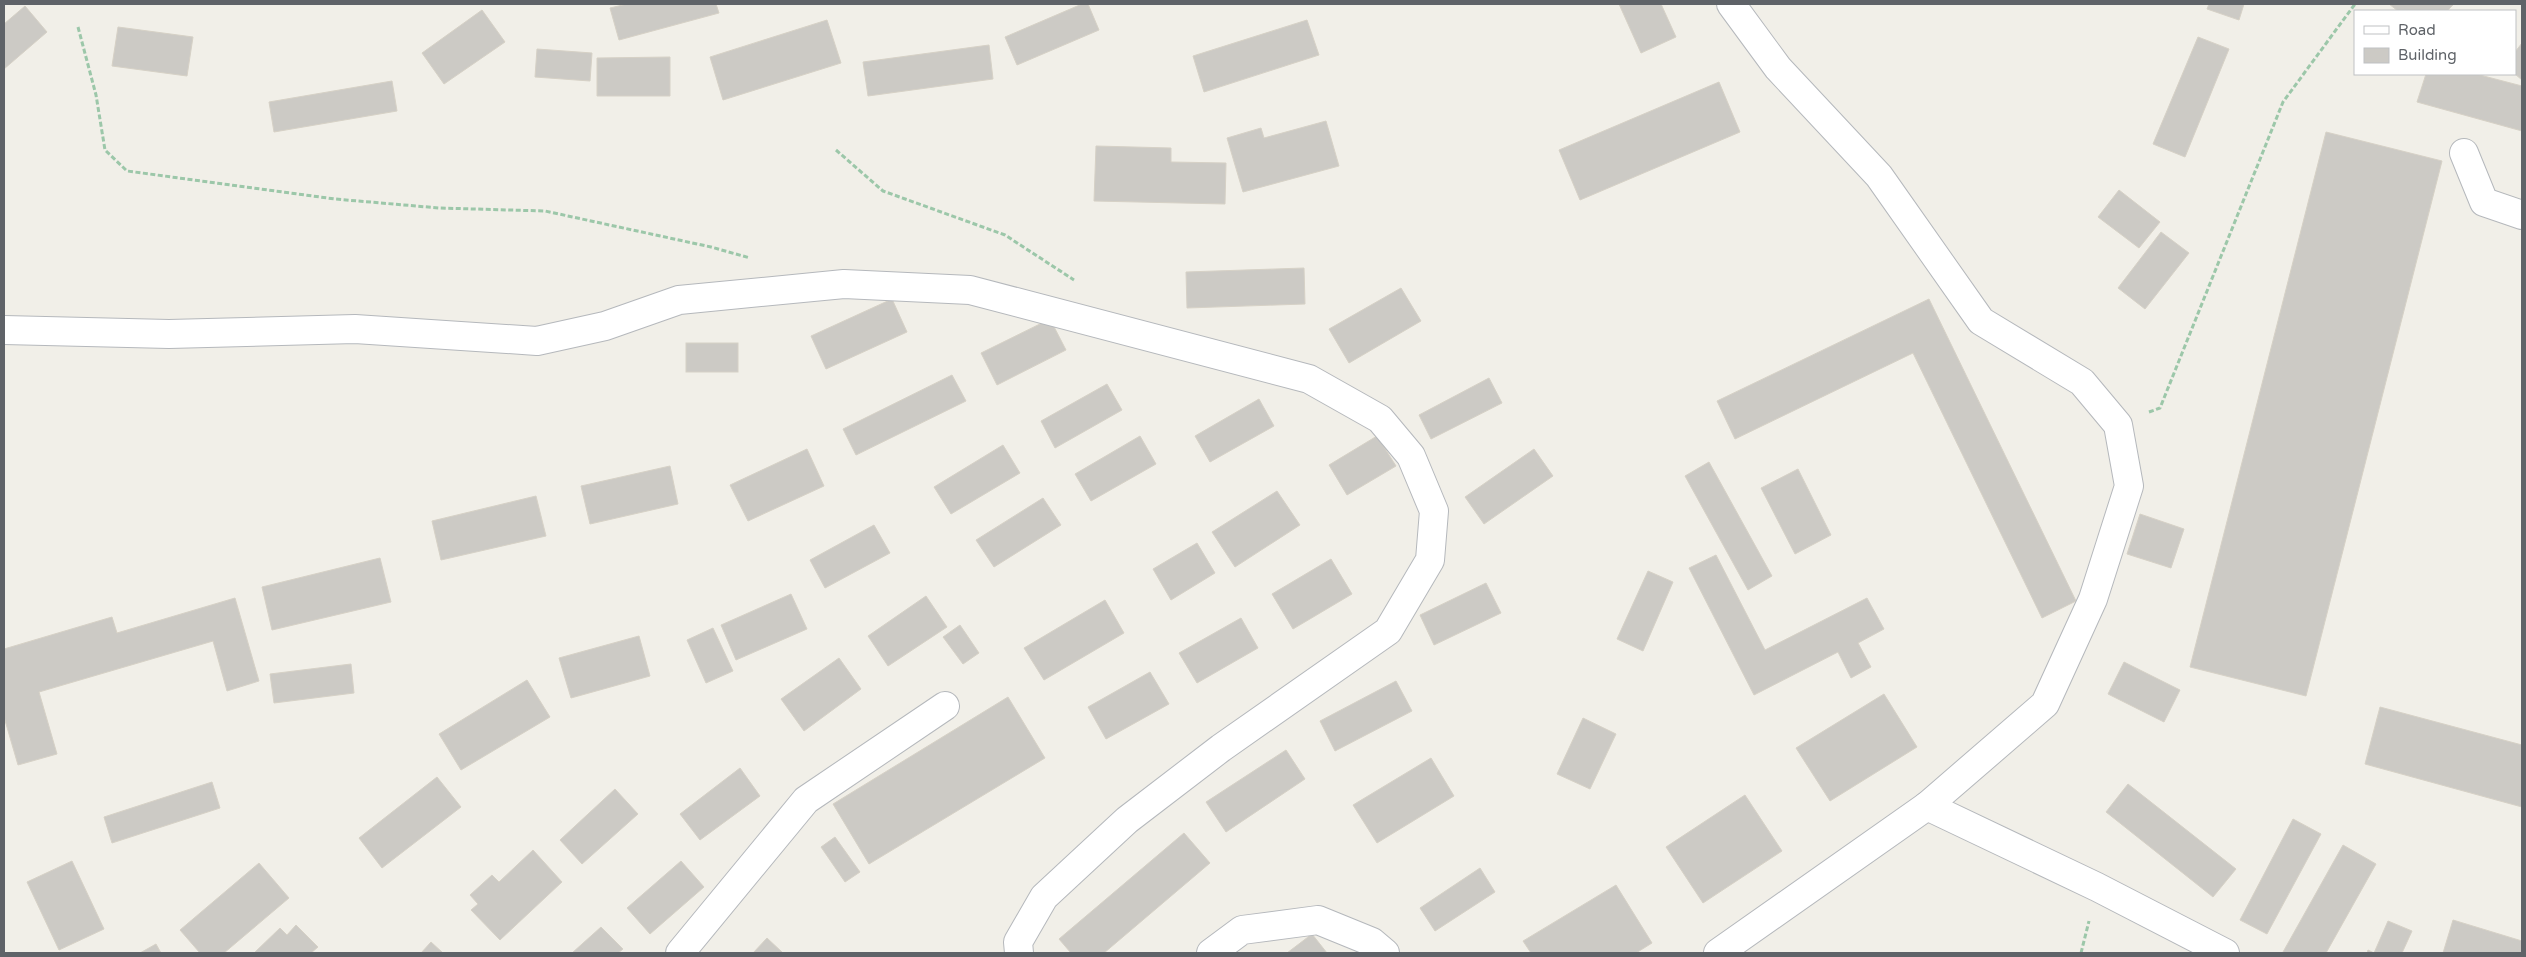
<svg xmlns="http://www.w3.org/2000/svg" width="2526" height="957" font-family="'Varela Round',sans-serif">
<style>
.building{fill:#cccac5;stroke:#d6d1c6}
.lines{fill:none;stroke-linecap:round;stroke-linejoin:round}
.minor-casing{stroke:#b5b8bc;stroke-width:30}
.path{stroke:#9cc7a9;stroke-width:3;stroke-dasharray:5 2.5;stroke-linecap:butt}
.minor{stroke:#fff;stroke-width:28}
</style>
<rect width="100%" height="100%" fill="#f1efe8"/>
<g class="building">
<polygon points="627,4 716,4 719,13 619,40 610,8"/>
<polygon points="1082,4 1088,4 1099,30 1017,65 1005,37"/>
<polygon points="1619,4 1661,4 1676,37 1641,53"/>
<polygon points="2209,4 2244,4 2239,20 2207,9"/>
<polygon points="2389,4 2454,4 2447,11 2398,11"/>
<polygon points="25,6 47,32 4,69 4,24"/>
<polygon points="482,10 505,42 444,84 422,53"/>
<polygon points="827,20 841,63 723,100 710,57"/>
<polygon points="1307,20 1319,55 1204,92 1193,56"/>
<polygon points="118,27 193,37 187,76 112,66"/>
<polygon points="2198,37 2229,49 2185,157 2153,144"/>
<polygon points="2522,43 2522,80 2515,74 2515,52"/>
<polygon points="989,45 993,79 868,96 863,62"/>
<polygon points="537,49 592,53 590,81 535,77"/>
<polygon points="670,57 670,96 597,96 597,58"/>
<polygon points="2426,74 2476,74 2522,86 2522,131 2417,102"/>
<polygon points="392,81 397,111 274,132 269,102"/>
<polygon points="1719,82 1740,132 1580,200 1559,150"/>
<polygon points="1326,121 1339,166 1243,192 1227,138 1261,128 1264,138"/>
<polygon points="2326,132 2442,161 2306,696 2190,667"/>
<polygon points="1096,146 1171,148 1171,162 1226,163 1225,204 1094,201"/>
<polygon points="2119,190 2160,222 2139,248 2098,217"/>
<polygon points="2161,232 2189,253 2145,309 2118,288"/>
<polygon points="1304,268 1305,304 1187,308 1186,272"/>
<polygon points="1401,288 1421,321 1349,363 1329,329"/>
<polygon points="892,299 907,332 826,369 811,336"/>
<polygon points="1929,299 2076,601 2042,618 1913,353 1735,439 1717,401"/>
<polygon points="1050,319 1066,350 997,385 981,353"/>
<rect x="686" y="343" width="52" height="29"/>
<polygon points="952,375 966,401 856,455 843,429"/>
<polygon points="1489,378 1502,403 1431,439 1419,415"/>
<polygon points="1107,384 1122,410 1055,448 1041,421"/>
<polygon points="1259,399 1274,426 1210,462 1195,436"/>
<polygon points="1140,436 1156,464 1091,501 1075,474"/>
<polygon points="1377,436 1396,466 1347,495 1329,465"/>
<polygon points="1003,445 1020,473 951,514 934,487"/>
<polygon points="807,449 824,486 748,521 730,485"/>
<polygon points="1534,449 1553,476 1484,524 1465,497"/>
<polygon points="1709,462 1772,576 1748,590 1685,476"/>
<polygon points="670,466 678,504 590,524 581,486"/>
<polygon points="1798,469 1831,535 1795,554 1761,488"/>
<polygon points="1277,491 1300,525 1235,567 1212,532"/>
<polygon points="536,496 546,536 441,560 432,521"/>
<polygon points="1043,498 1061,525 994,567 976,540"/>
<polygon points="2140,514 2184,529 2171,568 2127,554"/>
<polygon points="874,525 890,553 825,588 810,560"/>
<polygon points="1197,543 1215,573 1171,600 1153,569"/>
<polygon points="1716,555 1765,650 1867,598 1884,629 1858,643 1871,667 1851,678 1838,652 1754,695 1689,568"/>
<polygon points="380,558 391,602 272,630 262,587"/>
<polygon points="1331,559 1352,594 1293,629 1272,594"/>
<polygon points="1648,571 1673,582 1643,651 1617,639"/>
<polygon points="1486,583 1501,613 1434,645 1420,615"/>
<polygon points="791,594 807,629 736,660 721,625"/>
<polygon points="926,596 947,627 888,666 868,636"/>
<polygon points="235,598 259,681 227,691 213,641 39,692 57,754 18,765 4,717 4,649 112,617 117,633"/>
<polygon points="1105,600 1124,633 1044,680 1024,648"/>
<polygon points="1241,618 1258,648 1197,683 1179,653"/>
<polygon points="960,625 979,653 963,664 943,637"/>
<polygon points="713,628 733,671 706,683 687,640"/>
<polygon points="639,636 650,676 571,698 559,658"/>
<polygon points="839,658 861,689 804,731 781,699"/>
<polygon points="2124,662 2180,690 2164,722 2108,694"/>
<polygon points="351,664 354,693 274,703 270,674"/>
<polygon points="1150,672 1169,704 1106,739 1088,707"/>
<polygon points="527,680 550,717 461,770 439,734"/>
<polygon points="1396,681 1412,711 1335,751 1320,721"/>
<polygon points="1884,694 1917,747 1830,801 1796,748"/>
<polygon points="1008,697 1045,758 869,864 833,804"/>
<polygon points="2380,707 2522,745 2522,807 2365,764"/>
<polygon points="1583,718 1616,734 1590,789 1557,774"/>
<polygon points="1286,750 1305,779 1226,832 1206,802"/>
<polygon points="1431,758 1454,796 1377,843 1353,805"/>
<polygon points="740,768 760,796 700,840 680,814"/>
<polygon points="437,777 461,807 382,868 359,838"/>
<polygon points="212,782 220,808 112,843 104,817"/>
<polygon points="2128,784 2236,869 2213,897 2106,812"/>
<polygon points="615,789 638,814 582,864 560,840"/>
<polygon points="1745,795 1782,851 1703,903 1666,847"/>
<polygon points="2293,819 2321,834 2267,934 2240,920"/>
<polygon points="1184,833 1210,863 1104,953 1071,953 1059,939"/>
<polygon points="835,837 860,872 845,882 821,847"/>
<polygon points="2343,845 2376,864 2326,953 2285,953 2283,952"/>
<polygon points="533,850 562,882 500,940 471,910 478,904 470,895 492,875 499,882"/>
<polygon points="72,861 104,929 59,950 27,882"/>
<polygon points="681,861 704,887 650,934 627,908"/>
<polygon points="259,863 289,898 224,953 200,953 180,930"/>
<polygon points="1480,868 1495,892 1435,931 1420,908"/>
<polygon points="1616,885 1652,943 1636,953 1531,953 1523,941"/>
<polygon points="2453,920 2522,941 2522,953 2443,953"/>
<polygon points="2388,921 2412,931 2402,953 2367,953 2368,950 2374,953"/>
<polygon points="296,925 318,947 311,953 254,953 280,928 287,935"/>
<polygon points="601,927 623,949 618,953 572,953"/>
<polygon points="1312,934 1327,953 1287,953"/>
<polygon points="767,938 783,953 753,953"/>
<polygon points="431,942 443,953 421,953"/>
<polygon points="156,944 161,953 140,953"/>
</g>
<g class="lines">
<g class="minor-casing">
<g id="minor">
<polyline points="2464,153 2484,202 2522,215"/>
<polyline points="4,330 169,334 355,329 537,341 605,326 679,300 844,284 970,290 1309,379 1380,419 1411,456 1434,511 1430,560 1388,631 1221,748 1127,820 1044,897 1018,942 1019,953"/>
<polyline points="1927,806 2097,887 2225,953"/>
<polyline points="680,953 806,800 945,706"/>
<polyline points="1211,953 1242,930 1318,920 1372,942 1385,953"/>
<polyline points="1718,953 1927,806 2045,704 2093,599 2129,486 2118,425 2082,382 1981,321 1879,176 1778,68 1731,4"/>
</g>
</g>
<g class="path">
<polyline points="78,27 96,95 105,150 127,171 335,199 439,208 545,211 711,247 750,258"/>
<polyline points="836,150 883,191 1005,235 1074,280"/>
<polyline points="2149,412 2160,408 2283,102 2355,4"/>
<polyline points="2081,953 2089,921"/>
</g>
<use href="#minor" class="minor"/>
</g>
<rect width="2526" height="957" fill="none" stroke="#5f6368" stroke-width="10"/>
<rect x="2354" y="10" width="162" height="65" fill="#ffffff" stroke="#bfc1c3"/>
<rect x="2364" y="26" width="25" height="8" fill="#ffffff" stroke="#bfc1c3"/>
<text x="2398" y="35" font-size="15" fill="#5f6368">Road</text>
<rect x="2364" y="48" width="25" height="15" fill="#cccac5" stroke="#bfc1c3"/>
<text x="2398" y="60" font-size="15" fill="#5f6368">Building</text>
</svg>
